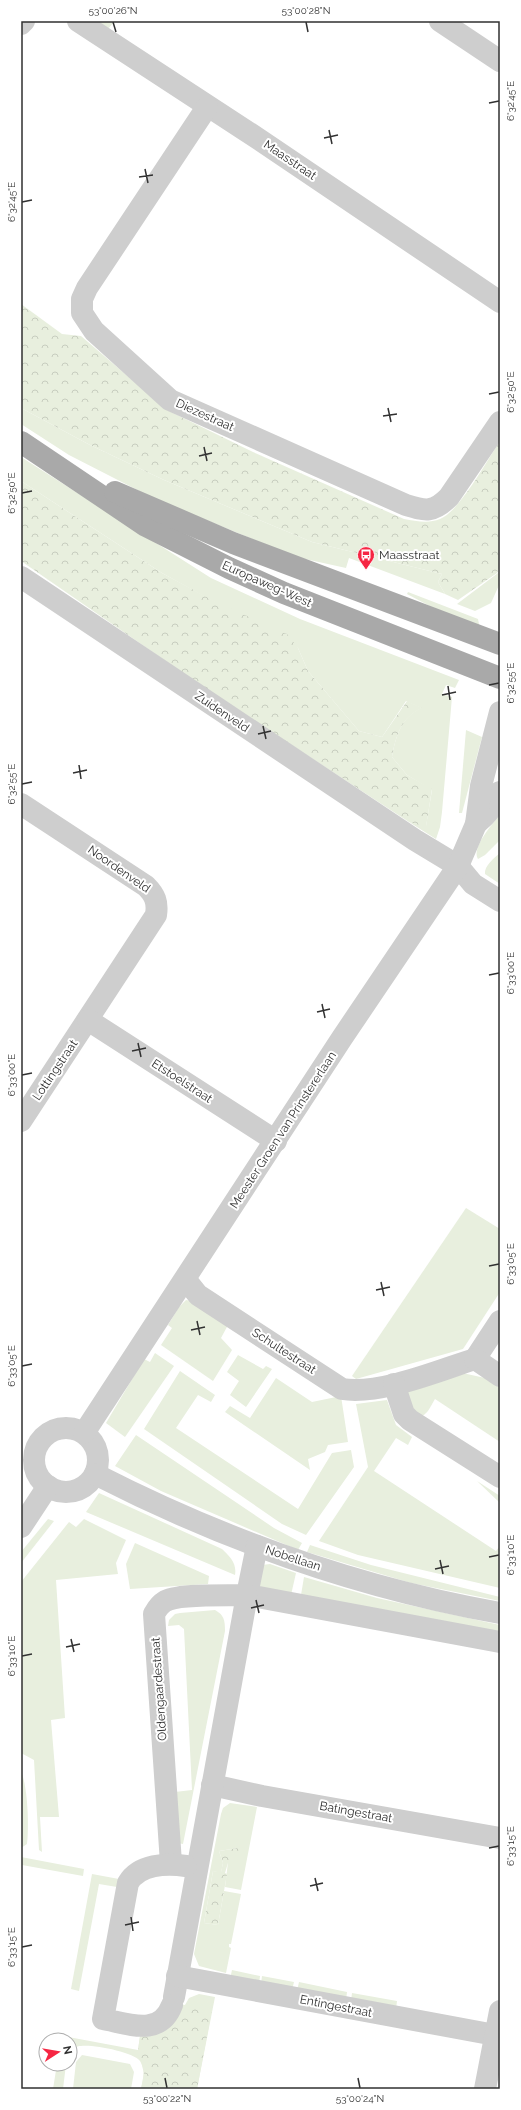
<svg xmlns="http://www.w3.org/2000/svg" width="521" height="2110" font-family="Raleway,sans-serif">
<style>
.grass{fill:#e8efde}
.forest{fill:url(#forest-crowns)}
.lines{fill:none;stroke-linecap:round;stroke-linejoin:round}
.minor{stroke:#cecece;stroke-width:22}
.major{stroke:#a9a9a9;stroke-width:22}
.ticks{fill:none;stroke:#313131;stroke-width:1.5}
.labels{text-anchor:middle;stroke-width:4;stroke-linejoin:round;paint-order:stroke}
.street-label{font-size:12px;fill:#313131;stroke:#fff}
.poi-label{font-size:12px;fill:#313131;stroke:#fff;text-anchor:start}
.neatline{fill:none;stroke:#313131;stroke-width:1.5}
.ticks-label{font-size:10px;text-anchor:middle;fill:#313131}
</style>
<defs>
<pattern id="forest-crowns" width="20" height="18" patternUnits="userSpaceOnUse"><rect width="20" height="18" fill="#e8efde"/><path d="M2 6a3 3 0 1 1 6 0M12 15a3 3 0 1 1 6 0" fill="none" stroke="#c7cdbf"/></pattern>
</defs>
<rect width="100%" height="100%" fill="#fff"/>
<g class="grass">
<polygon points="98,21 115,21 108,29"/>
<polygon points="21,408 90,445 164,480 312,542 442,574 438,582 445,594 349,558 346,568 296,557 153,498 69,455 21,424"/>
<path d="M21,457L211,578L300,619L459,680L455,688L446,685L442,694L452,697L442,812L440,827L436,839L409,822L426,826L432,790L407,775L392,757C396,735 401,718 421,708L406,701L382,737L359,731L308,671L298,648L162,573L21,481Z"/>
<polygon points="500,568 500,583 491,603 475,611 457,604 498,573"/>
<polygon points="408,592 478,619 480,629 458,621 407,594"/>
<polygon points="466,730 482,737 462,813 459,813"/>
<path d="M500,815V840L485,855L478,859C471,848 493,823 500,815Z"/>
<path d="M500,853V884L485,874C484,866 494,858 500,853Z"/>
<polygon points="466,1208 500,1229 500,1292 463,1349 356,1379 352,1376"/>
<polygon points="186,1300 196,1302 228,1325 221,1338 232,1350 213,1381 161,1345 172,1328 168,1325 179,1307"/>
<polygon points="155,1353 174,1366 125,1437 106,1423 144,1359 150,1362"/>
<polygon points="238,1355 263,1369 266,1366 272,1369 246,1407 230,1395 239,1381 227,1372"/>
<polygon points="180,1371 215,1395 211,1402 198,1395 176,1428 298,1509 332,1453 351,1450 354,1467 306,1535 282,1524 144,1429"/>
<path d="M458,1372L485,1378L500,1388V1442L435,1399C430,1407 427,1418 415,1417L406,1390Z"/>
<polygon points="276,1378 312,1402 341,1396 348,1442 328,1445 325,1452 308,1459 310,1470 225,1412 230,1406 250,1418"/>
<polygon points="387,1400 396,1425 412,1437 408,1445 396,1438 374,1471 496,1551 500,1546 500,1588 358,1555 319,1541 368,1467 356,1404"/>
<polygon points="136,1435 274,1528 302,1543 298,1550 161,1491 115,1466"/>
<polygon points="477,1481 500,1496 500,1503"/>
<path d="M99,1493L222,1549C230,1557 237,1563 235,1575L86,1512Z"/>
<polygon points="48,1519 54,1521 21,1563 21,1552"/>
<polygon points="84,1519 126,1540 116,1563 118,1574 56,1580 65,1718 51,1720 59,1817 40,1817 42,1852 39,1850 34,1760 21,1753 21,1582 69,1522 76,1527"/>
<polygon points="135,1543 209,1576 208,1584 130,1589 126,1564"/>
<polygon points="310,1545 371,1565 500,1597 500,1601 411,1583 307,1552"/>
<polygon points="270,1564 296,1573 291,1595 260,1588 257,1583 262,1565"/>
<polygon points="304,1577 377,1598 500,1625 500,1633 301,1595"/>
<path d="M215,1610C224,1615 225,1620 225,1631L183,1844L178,1843L175,1792L192,1790L184,1629L179,1625L168,1626L169,1620L175,1614L180,1613Z"/>
<path d="M21,1771C28,1788 29,1826 27,1844L21,1848Z"/>
<polygon points="230,1803 257,1807 241,1890 225,1887 228,1862 238,1848 219,1851 223,1863 221,1873 213,1871 204,1923 218,1925 224,1891 241,1894 231,1944 229,1944 229,1947 231,1948 226,1973 199,1966 194,1954 221,1814 223,1808"/>
<polygon points="21,1857 84,1869 83,1876 22,1865 21,1868"/>
<polygon points="92,1874 119,1879 117,1887 99,1884 79,1991 71,1989"/>
<polygon points="232,1970 260,1976 259,1984 230,1979"/>
<polygon points="262,1976 294,1982 292,1990 261,1984"/>
<polygon points="299,1982 347,1992 346,2000 297,1991"/>
<polygon points="352,1993 397,2001 396,2009 351,2001"/>
<path d="M199,1994L215,1997L197,2089H141C143,2080 146,2070 140,2061C134,2052 92,2044 81,2046C76,2046 73,2048 70,2052V2040H62L63,2036L138,2050L140,2036L180,2004L185,2005L189,1998Z"/>
<polygon points="82,2055 130,2064 134,2072 131,2089 73,2089 76,2062"/>
<polygon points="57,2064 66,2064 63,2089 53,2089"/>
</g>
<g class="forest">
<path d="M21,304L62,334L81,336L167,410L253,452L404,519C416,521 428,524 440,519C459,512 488,459 500,441V566L497,573L458,600L445,594L438,582L442,574L312,542L164,480L90,445L21,408Z"/>
<path d="M21,481L162,573L216,602L287,634L298,648L308,671L359,731L382,737L407,701L422,708C401,718 396,735 392,757L407,775L432,789L426,827L409,822L206,689L21,561Z"/>
<polygon points="238,1848 240,1860 228,1863 225,1873 227,1874 218,1925 204,1923 213,1871 221,1872 223,1863 219,1851"/>
<polygon points="196,2007 212,2009 197,2089 141,2089 144,2073 138,2050 140,2036 179,2010"/>
</g>
<g class="lines">
<g class="minor">
<polyline points="78,21 254,136 500,302"/>
<polyline points="440,21 500,61"/>
<polyline points="21,24 24,21"/>
<path d="M207,107L87,288L82,299V313L94,331L170,400L406,505C426,511 433,513 449,497L500,422"/>
<polyline points="21,577 415,840 458,866 473,884 500,901"/>
<path d="M21,804L146,886C155,895 158,902 156,915L21,1121"/>
<path d="M476,824C487,815 495,806 500,792"/>
<polyline points="88,1020 276,1141"/>
<path d="M186,1280L198,1295L342,1389C381,1395 437,1371 475,1359"/>
<polyline points="475,1359 500,1321"/>
<polyline points="475,1359 500,1376"/>
<polyline points="394,1384 404,1414 410,1420 500,1477"/>
<circle cx="66" cy="1460" r="32"/>
<polyline points="84,1433 342,1038 458,866 476,824 481,786 500,712"/>
<path d="M95,1474C222,1539 359,1588 500,1613"/>
<polyline points="21,1527 48,1486"/>
<polyline points="257,1546 247,1595 500,1642"/>
<polyline points="212,1785 262,1796 500,1838"/>
<path d="M171,1863L154,1614C157,1609 159,1605 164,1602C177,1593 230,1596 247,1595L174,1997"/>
<polyline points="177,1976 495,2035"/>
<path d="M172,2005C160,2037 129,2024 103,2019L128,1883C139,1864 166,1863 186,1866"/>
<polyline points="485,2089 500,2011"/>
</g>
<g class="major">
<polyline points="21,442 146,526 229,568 284,593 500,678"/>
<polyline points="115,492 233,543 500,644"/>
</g>
</g>
<path class="ticks" d="M113,22L116,32M306,22L308,32M489,103L499,101M329,130L332,144M324,138L338,135M145,169L148,183M139,177L153,175M22,202L32,200M489,394L499,392M388,408L391,422M383,416L397,414M204,447L207,461M199,456L212,453M22,493L32,491M489,685L499,683M448,686L450,700M442,695L456,692M263,726L266,739M258,734L271,731M79,765L81,779M73,773L87,770M22,784L32,782M489,975L499,973M322,1004L325,1018M317,1012L330,1009M138,1043L141,1057M132,1051L146,1048M22,1075L32,1073M489,1266L499,1264M381,1282L384,1296M376,1290L390,1287M197,1321L200,1335M191,1330L205,1327M22,1366L32,1364M489,1557L499,1555M440,1560L443,1574M435,1569L449,1566M256,1600L259,1613M251,1608L264,1605M71,1639L74,1652M66,1647L80,1644M22,1656L32,1654M489,1848L499,1846M315,1878L318,1891M310,1886L323,1883M131,1917L133,1931M125,1925L139,1922M22,1947L32,1945M165,2078L167,2088M358,2078L360,2088"/>
<defs>
<g id="bus-pin" transform="scale(0.9)"><path d="M0 17L-7.5 6A9.5 9.5 0 1 1 7.5 6Z" fill="#f62643" stroke="#fff"/><path d="M-5-6H5V4H4V6H2V4H-2V6H-4V4H-5ZM-3.5-4V0h7V-4ZM-3.5 1.2v1.5H-2V1.2ZM2 1.2v1.5H3.5V1.2Z" fill="#fff"/></g>
</defs>
<g fill-rule="evenodd">
<use href="#bus-pin" x="366" y="555"/>
</g>
<g class="labels">
<g class="street-label">
<text transform="translate(290 160) rotate(34)" y="4">Maasstraat</text>
<text transform="translate(205 415) rotate(24)" y="4">Diezestraat</text>
<text transform="translate(267 584) rotate(24)" y="4">Europaweg-West</text>
<text transform="translate(222 712) rotate(34)" y="4">Zuidenveld</text>
<text transform="translate(119 869) rotate(35)" y="4">Noordenveld</text>
<text transform="translate(55 1070) rotate(-56)" y="4">Lottingstraat</text>
<text transform="translate(182 1081) rotate(33)" y="4">Etstoelstraat</text>
<text transform="translate(283 1130) rotate(-57)" y="4">Meester Groen van Prinstererlaan</text>
<text transform="translate(284 1351) rotate(33)" y="4">Schultestraat</text>
<text transform="translate(293 1558) rotate(18)" y="4">Nobellaan</text>
<text transform="translate(159 1689) rotate(-94)" y="4">Oldengaardestraat</text>
<text transform="translate(356 1812) rotate(10)" y="4">Batingestraat</text>
<text transform="translate(336 2006) rotate(11)" y="4">Entingestraat</text>
</g>
<g class="poi-label">
<text x="379" y="559">Maasstraat</text>
</g>
</g>
<rect width="521" height="2110" fill="none" stroke="#ffffff" stroke-width="44"/>
<g transform="translate(58 2052) rotate(78)"><circle r="19" fill="#ffffff" stroke="#adadad"/>
<path d="M0-3L7 15L0 10L-7 15Z" fill="#f62643"/>
<text y="-6" font-size="11" font-weight="bold" text-anchor="middle" fill="#313131">N</text>
</g>
<rect x="22" y="22" width="477" height="2066" class="neatline"/>
<g class="ticks-label">
<text x="113" y="14">53°00'26"N</text>
<text x="306" y="14">53°00'28"N</text>
<text transform="translate(510 101) rotate(-90)" y="4">6°32'45"E</text>
<text transform="translate(11 202) rotate(-90)" y="4">6°32'45"E</text>
<text transform="translate(510 392) rotate(-90)" y="4">6°32'50"E</text>
<text transform="translate(11 493) rotate(-90)" y="4">6°32'50"E</text>
<text transform="translate(510 683) rotate(-90)" y="4">6°32'55"E</text>
<text transform="translate(11 784) rotate(-90)" y="4">6°32'55"E</text>
<text transform="translate(510 973) rotate(-90)" y="4">6°33'00"E</text>
<text transform="translate(11 1075) rotate(-90)" y="4">6°33'00"E</text>
<text transform="translate(510 1264) rotate(-90)" y="4">6°33'05"E</text>
<text transform="translate(11 1366) rotate(-90)" y="4">6°33'05"E</text>
<text transform="translate(510 1555) rotate(-90)" y="4">6°33'10"E</text>
<text transform="translate(11 1656) rotate(-90)" y="4">6°33'10"E</text>
<text transform="translate(510 1846) rotate(-90)" y="4">6°33'15"E</text>
<text transform="translate(11 1947) rotate(-90)" y="4">6°33'15"E</text>
<text x="167" y="2102">53°00'22"N</text>
<text x="360" y="2102">53°00'24"N</text>
</g>
</svg>
